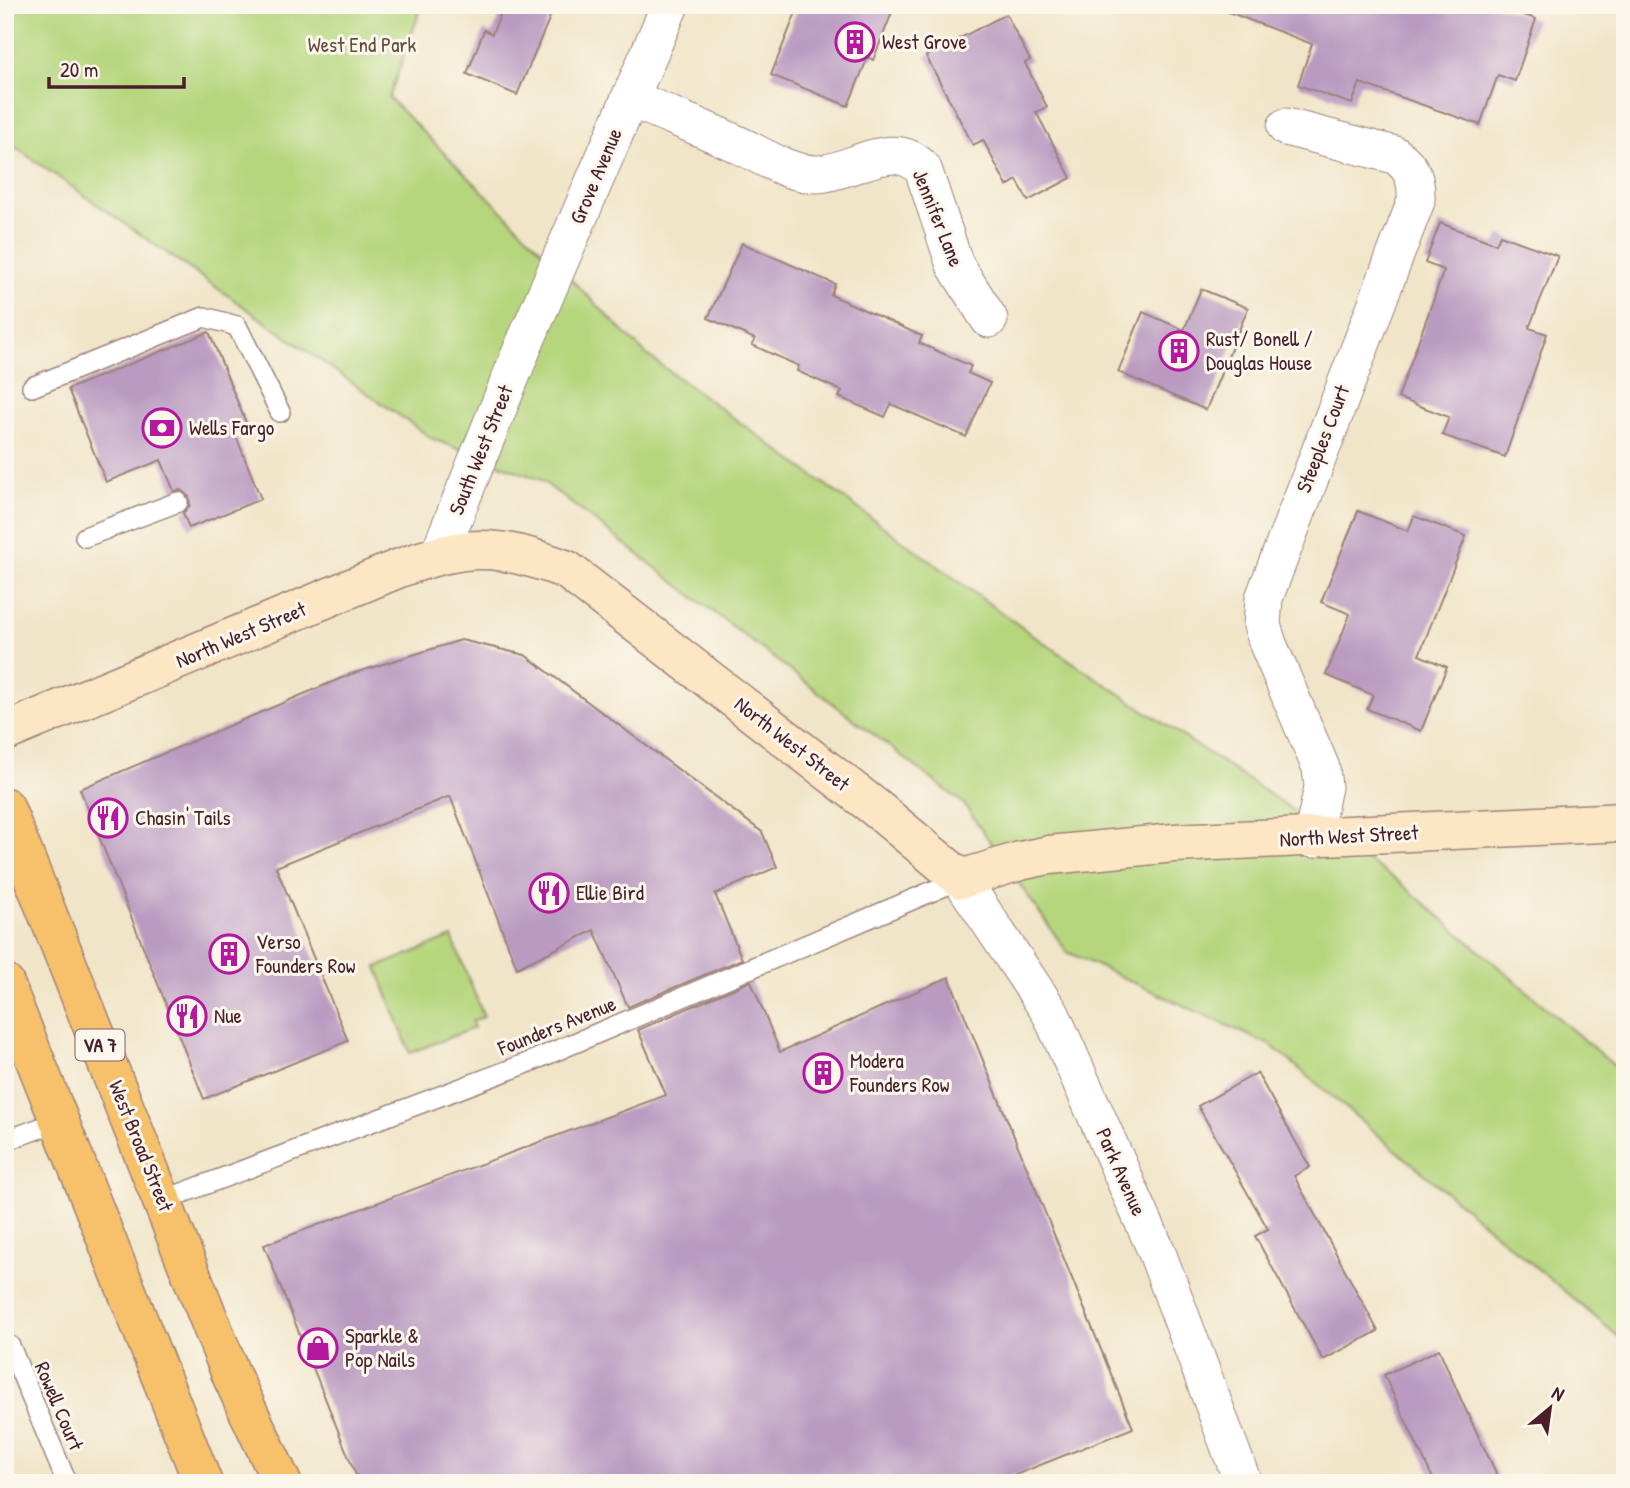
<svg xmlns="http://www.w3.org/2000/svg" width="1630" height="1488" font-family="'Patrick Hand',sans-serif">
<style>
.green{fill:#b5d67d;stroke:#807a54;stroke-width:2}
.building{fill:#ba9ac1}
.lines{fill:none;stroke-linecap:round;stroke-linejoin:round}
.service-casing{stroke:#9d827a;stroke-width:22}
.minor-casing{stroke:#9d827a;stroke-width:39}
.secondary-casing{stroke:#9d827a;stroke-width:41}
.primary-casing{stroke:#9d827a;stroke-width:41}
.service{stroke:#fff;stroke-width:19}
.minor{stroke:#fff;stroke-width:37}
.secondary{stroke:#fce6c4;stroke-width:38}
.primary{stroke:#f7c06b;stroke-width:38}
.labels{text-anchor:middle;stroke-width:6;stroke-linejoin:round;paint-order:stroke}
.shield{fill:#fbf7ec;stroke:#7f6065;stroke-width:2}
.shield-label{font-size:19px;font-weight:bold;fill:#4a1f2b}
.poi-label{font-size:21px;fill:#4a1f2b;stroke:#fbf7ec;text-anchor:start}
.park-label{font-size:21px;fill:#654d40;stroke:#fbf7ec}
.street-label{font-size:21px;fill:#4a1f2b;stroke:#fbf7ec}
</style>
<rect width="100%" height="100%" fill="#fbf7ec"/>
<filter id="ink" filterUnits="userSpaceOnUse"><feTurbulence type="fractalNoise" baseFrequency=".0143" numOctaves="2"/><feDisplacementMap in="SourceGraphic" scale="14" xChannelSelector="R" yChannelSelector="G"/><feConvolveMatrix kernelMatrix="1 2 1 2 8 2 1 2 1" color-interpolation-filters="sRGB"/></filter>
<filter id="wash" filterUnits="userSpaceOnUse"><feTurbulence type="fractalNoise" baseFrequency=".00686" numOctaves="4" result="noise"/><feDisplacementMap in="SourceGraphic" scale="28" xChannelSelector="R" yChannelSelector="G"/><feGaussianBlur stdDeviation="1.57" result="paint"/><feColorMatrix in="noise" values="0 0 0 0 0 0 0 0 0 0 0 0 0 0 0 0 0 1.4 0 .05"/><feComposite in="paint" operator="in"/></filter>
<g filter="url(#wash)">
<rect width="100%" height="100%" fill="#f0e5c8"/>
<g class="green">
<polygon points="5,5 422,5 389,98 647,355 1031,634 1398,881 1625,1075 1625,1342 1272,1046 1067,952 963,803 541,480 433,439 5,140"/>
<polygon points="452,937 484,1017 472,1021 474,1028 410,1053 377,967"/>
</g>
<g id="blocks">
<g class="building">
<polygon points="504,5 555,5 517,95 467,74 484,30 492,34"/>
<polygon points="799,5 895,5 873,60 868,57 848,106 771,75"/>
<polygon points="1218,5 1494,5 1536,19 1515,81 1498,75 1480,125 1360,83 1352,104 1298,85 1312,44 1218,8"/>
<polygon points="1006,14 1030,60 1025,63 1047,107 1036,112 1071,178 1028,201 1017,180 1007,186 983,140 973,145 926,56"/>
<polygon points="1440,223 1496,244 1500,235 1558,256 1529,328 1547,334 1505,457 1442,435 1449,417 1398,398 1444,270 1425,263"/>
<polygon points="742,243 835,284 831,295 922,336 919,343 971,366 968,373 990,383 966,437 891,404 885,417 839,397 842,391 797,371 799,366 752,345 755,339 708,318"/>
<polygon points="1201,289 1248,308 1206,410 1118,372 1143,312 1184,330"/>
<polygon points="209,332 247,425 234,431 261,499 189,528 183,513 190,505 189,497 181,490 174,491 161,460 106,482 68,389"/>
<polygon points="1358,511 1408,531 1414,516 1466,536 1419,655 1447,667 1421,731 1367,709 1373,695 1326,675 1350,614 1321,602"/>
<polygon points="461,640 525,655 762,832 777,867 715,894 742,959 628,1007 594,930 517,968 450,796 276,867 348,1041 204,1099 80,789 351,674"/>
<polygon points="949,977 1133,1428 995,1483 359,1483 264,1245 666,1095 638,1030 751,981 780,1052"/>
<polygon points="1257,1073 1310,1167 1294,1176 1378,1331 1323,1360 1255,1236 1268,1229 1198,1106"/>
<polygon points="1439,1349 1463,1404 1501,1483 1435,1483 1384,1375"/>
</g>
</g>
</g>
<g filter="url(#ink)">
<use href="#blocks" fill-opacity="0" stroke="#9d827a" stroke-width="2"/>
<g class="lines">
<g class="service-casing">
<g id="service">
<polyline points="32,387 204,317 237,326 280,412"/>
<polyline points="85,537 178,502"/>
<polyline points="5,1141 59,1121"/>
<polyline points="164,1200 525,1064 961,879"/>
<polyline points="10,1346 67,1483"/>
</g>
</g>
<g class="minor-casing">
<g id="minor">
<path d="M630,98C666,114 703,128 739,145C765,157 788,174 818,174C854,172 893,136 923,169L955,265L989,319"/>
<path d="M1286,127L1395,155C1412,167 1417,179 1416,201L1264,598L1262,625L1268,644L1321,768L1323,787L1312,839"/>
<polyline points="439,554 523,347 670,5"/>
<polyline points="961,879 1051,1014 1156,1250 1243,1483"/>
</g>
</g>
<g class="secondary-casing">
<path id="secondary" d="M5,732L397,569C466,544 497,543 567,570L877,809L961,879L1020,861L1049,855L1174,843L1625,822"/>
</g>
<g class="primary-casing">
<g id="primary">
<polyline points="5,807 232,1377 282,1483"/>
<polyline points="5,984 203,1483"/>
</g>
</g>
<use href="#service" class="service"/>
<use href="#minor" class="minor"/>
<use href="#secondary" class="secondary"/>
<use href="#primary" class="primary"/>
</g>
</g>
<defs>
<g id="building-ring" transform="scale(2.0125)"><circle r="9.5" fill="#fbf7ec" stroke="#b5179e" stroke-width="1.5"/><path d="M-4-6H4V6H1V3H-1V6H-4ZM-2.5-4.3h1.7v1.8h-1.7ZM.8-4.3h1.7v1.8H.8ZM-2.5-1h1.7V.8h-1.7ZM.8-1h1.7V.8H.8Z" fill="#b5179e"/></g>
<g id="bank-ring" transform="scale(2.0125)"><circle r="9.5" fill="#fbf7ec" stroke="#b5179e" stroke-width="1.5"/><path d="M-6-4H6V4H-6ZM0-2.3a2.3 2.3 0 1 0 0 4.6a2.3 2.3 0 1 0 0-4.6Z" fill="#b5179e"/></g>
<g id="restaurant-ring" transform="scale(2.0125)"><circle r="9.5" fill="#fbf7ec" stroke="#b5179e" stroke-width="1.5"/><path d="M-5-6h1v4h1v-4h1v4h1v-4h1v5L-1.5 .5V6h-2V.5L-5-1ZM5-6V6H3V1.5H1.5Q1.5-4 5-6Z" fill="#b5179e"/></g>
<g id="shop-ring" transform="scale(2.0125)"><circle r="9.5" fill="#fbf7ec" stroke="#b5179e" stroke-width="1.5"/><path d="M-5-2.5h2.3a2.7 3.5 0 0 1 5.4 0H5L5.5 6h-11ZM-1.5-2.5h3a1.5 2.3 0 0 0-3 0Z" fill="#b5179e"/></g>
</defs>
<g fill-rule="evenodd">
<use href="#building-ring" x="855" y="42"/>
<use href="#building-ring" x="1179" y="351"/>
<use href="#bank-ring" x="162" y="428"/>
<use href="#restaurant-ring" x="108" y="818"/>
<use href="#restaurant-ring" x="549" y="893"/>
<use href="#building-ring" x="229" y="954"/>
<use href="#restaurant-ring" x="187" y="1016"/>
<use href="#building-ring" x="823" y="1073"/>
<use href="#shop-ring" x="318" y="1348"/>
</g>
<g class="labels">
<rect class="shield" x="75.5" y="1029.5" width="49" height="31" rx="5"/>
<g class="shield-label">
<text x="100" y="1052">VA 7</text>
</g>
<g class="poi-label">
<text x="882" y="49">West Grove</text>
<text x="1206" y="346">Rust/ Bonell /<tspan x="1206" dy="24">Douglas House</tspan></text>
<text x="189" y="435">Wells Fargo</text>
<text x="135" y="825">Chasin' Tails</text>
<text x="576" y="900">Ellie Bird</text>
<text x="256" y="949">Verso<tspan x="256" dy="24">Founders Row</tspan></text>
<text x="214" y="1023">Nue</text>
<text x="850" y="1068">Modera<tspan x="850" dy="24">Founders Row</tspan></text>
<text x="345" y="1343">Sparkle &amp;<tspan x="345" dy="24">Pop Nails</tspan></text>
</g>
<g class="park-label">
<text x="362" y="52">West End Park</text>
</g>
<g class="street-label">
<text transform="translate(596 176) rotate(-67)" y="7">Grove Avenue</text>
<text transform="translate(938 218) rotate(68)" y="7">Jennifer Lane</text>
<text transform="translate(1323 439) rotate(-69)" y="7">Steeples Court</text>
<text transform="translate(481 450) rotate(-68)" y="7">South West Street</text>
<text transform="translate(241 635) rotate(-23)" y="7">North West Street</text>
<text transform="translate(792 744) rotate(38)" y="7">North West Street</text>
<text transform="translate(1349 836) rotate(-3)" y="7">North West Street</text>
<text transform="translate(557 1026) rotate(-22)" y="7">Founders Avenue</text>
<text transform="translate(141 1146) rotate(68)" y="7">West Broad Street</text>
<text transform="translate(1121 1172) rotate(66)" y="7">Park Avenue</text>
<text transform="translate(59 1406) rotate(67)" y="7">Rowell Court</text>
</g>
</g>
<rect width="1630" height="1488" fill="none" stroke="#fbf7ec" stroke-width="28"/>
<g transform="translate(1550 1408) rotate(29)" stroke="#fbf7ec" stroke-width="5" paint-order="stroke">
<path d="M0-5L12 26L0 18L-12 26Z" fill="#4a1f2b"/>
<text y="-10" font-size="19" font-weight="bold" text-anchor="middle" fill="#4a1f2b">N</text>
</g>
<path d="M49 77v10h135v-10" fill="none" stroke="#4a1f2b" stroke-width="3.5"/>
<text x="60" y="77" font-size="21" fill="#4a1f2b" stroke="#fbf7ec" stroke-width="5" paint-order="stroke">20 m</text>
</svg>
